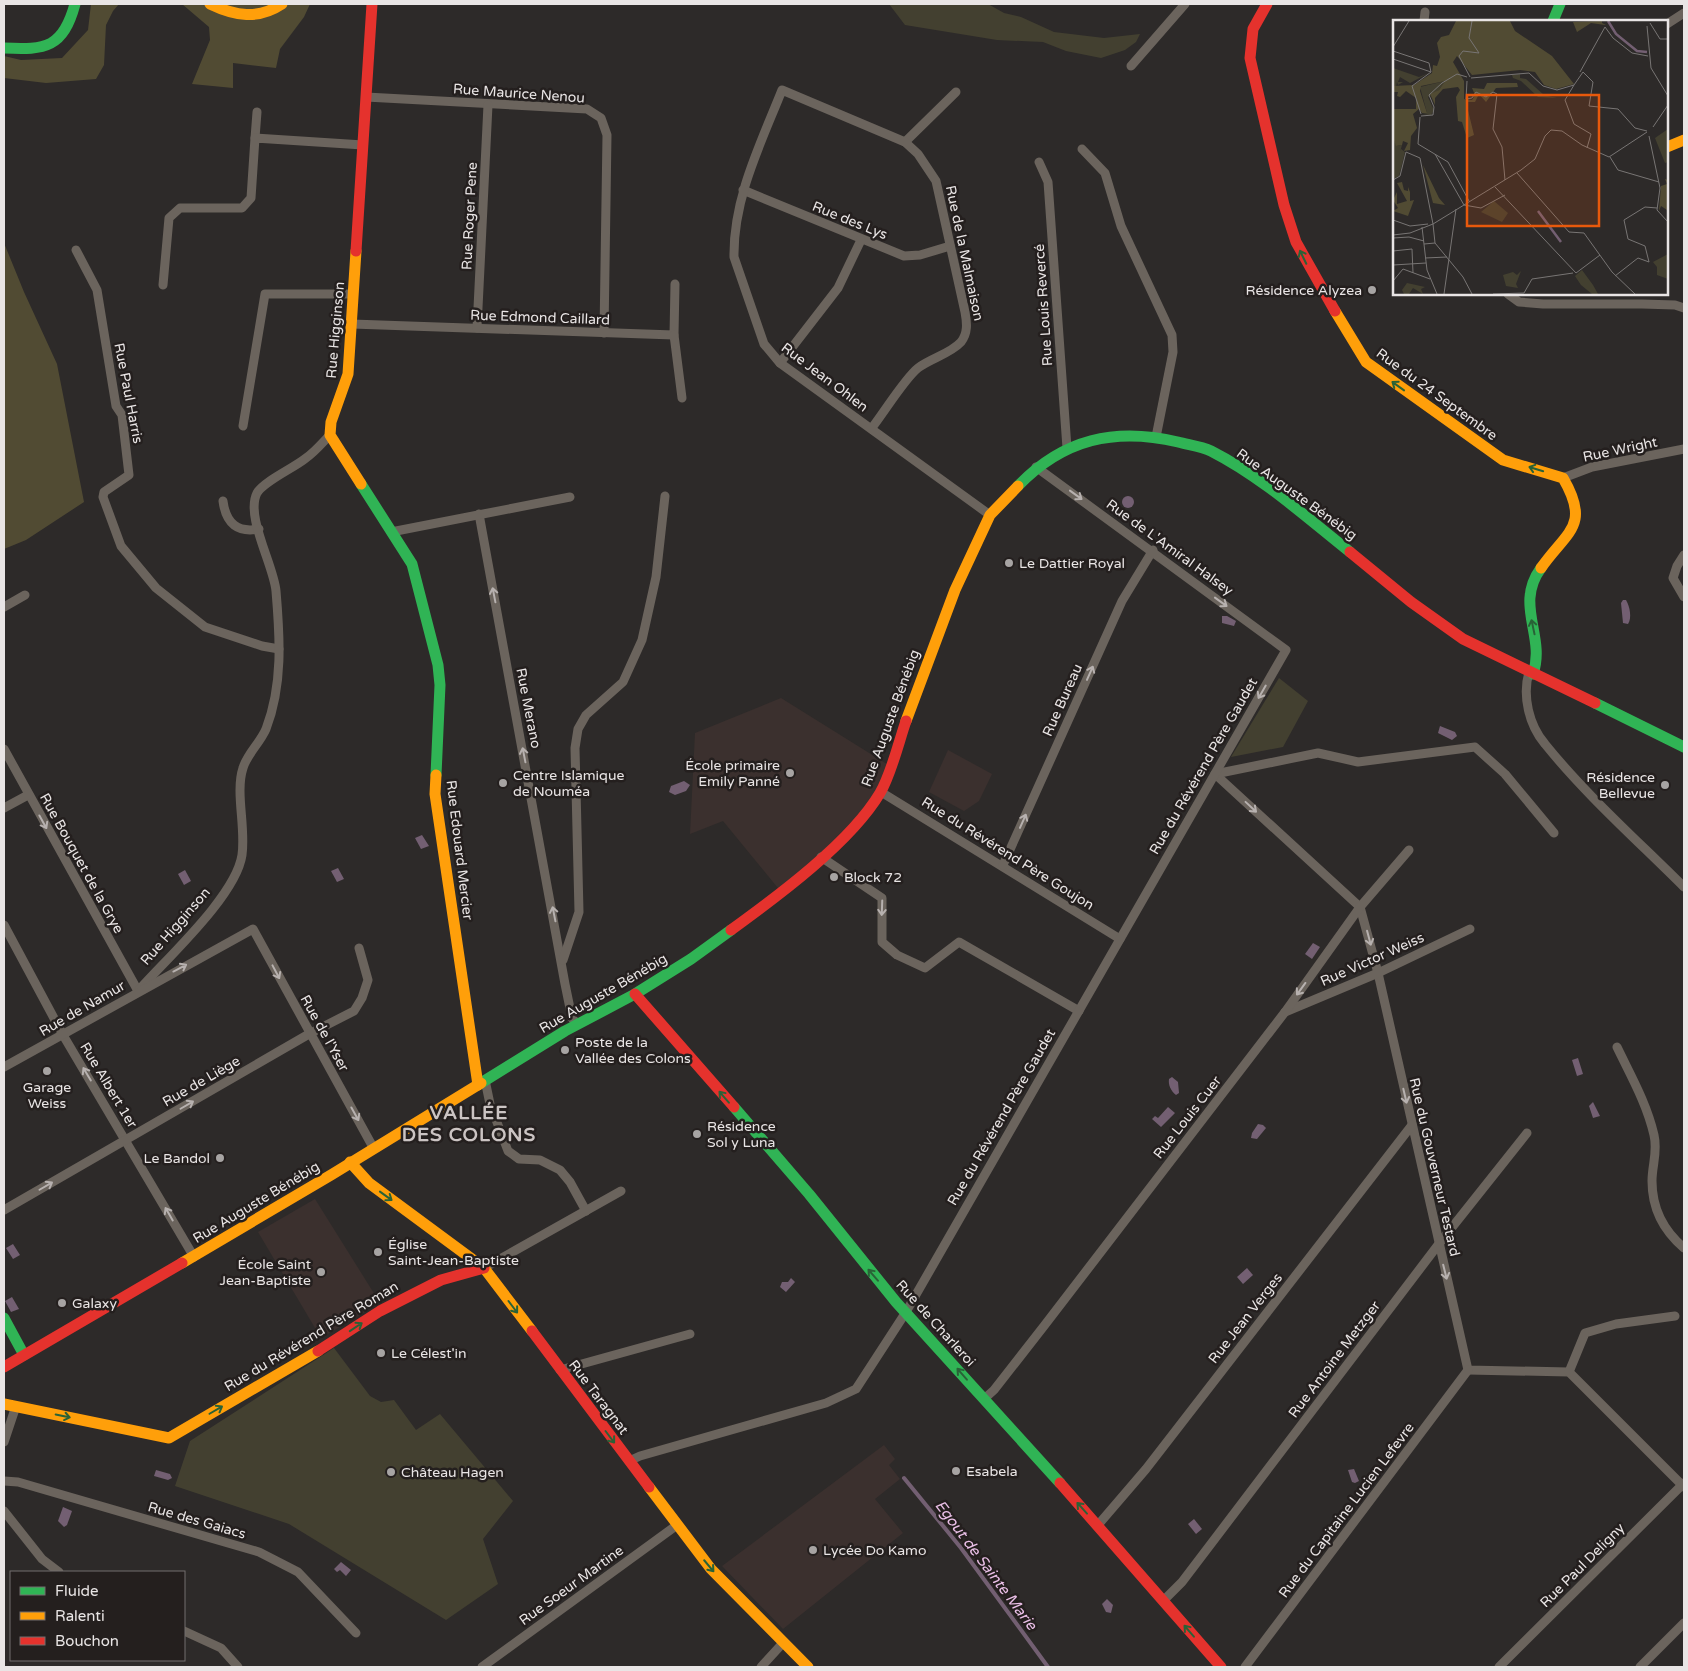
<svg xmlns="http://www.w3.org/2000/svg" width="1688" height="1671" font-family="'Varela Round',sans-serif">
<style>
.built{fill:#3b302e}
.green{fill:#434030}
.forest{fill:#514b33}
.water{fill:#735f72}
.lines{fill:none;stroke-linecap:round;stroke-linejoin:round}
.stream{stroke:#735f72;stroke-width:4}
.street{stroke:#6b645d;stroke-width:9}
.fast{stroke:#30b455;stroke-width:11}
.slow{stroke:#ff9f0a;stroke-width:11}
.jam{stroke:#e5322d;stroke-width:11}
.oneway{stroke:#296237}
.oneway2{stroke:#b7b1af}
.poi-dot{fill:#a7a4a3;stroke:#241f1e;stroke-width:2}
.labels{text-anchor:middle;stroke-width:5;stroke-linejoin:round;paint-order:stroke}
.street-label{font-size:14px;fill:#e9e5e5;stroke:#241f1e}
.poi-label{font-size:14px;fill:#e9e5e5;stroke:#241f1e;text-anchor:start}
.water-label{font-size:15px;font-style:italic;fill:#ebc0e8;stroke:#241f1e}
.district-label{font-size:19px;font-weight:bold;letter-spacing:1px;fill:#cbc4c3;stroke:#241f1e}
.inset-river{fill:none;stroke:#735f72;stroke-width:2.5}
.inset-road{fill:none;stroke:#787574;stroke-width:1}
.view{fill:#e8590c;fill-opacity:0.15;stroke:#e8590c;stroke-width:2.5}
.inset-edge{fill:none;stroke:#e9e5e5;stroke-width:2.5}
</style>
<rect width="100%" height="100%" fill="#2d2a29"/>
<g class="built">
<polygon points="781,698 890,766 881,792 782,893 723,821 690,834 695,733"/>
<polygon points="948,750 992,774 979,801 964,811 929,792"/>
<polygon points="315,1199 380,1303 321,1338 258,1232"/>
<polygon points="884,1445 895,1459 889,1465 900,1479 875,1499 903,1533 783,1629 722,1566"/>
</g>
<g class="green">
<polygon points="889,4 988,4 1004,13 1021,17 1054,32 1104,38 1140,34 1136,42 1125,50 1101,58 1066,51 1043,42 997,40 905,25"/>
<polygon points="1279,678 1308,701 1283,747 1231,757"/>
<polygon points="334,1348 370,1396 381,1402 394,1400 416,1430 440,1414 513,1501 483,1539 498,1584 446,1620 289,1524 175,1486 190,1441"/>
</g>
<g class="forest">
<polygon points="91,4 119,4 113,11 106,25 104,65 96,79 46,83 4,78 4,56 21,60 62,58 88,30"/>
<polygon points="182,4 310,4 304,17 280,49 276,68 233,63 233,88 192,84 210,40 209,27"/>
<polygon points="4,243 24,292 57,364 84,502 26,540 4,549"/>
</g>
<g class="water">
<circle cx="1128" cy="502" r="6"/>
<path d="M1623,600H1626C1630,607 1632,618 1628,624L1623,623L1621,603Z"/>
<polygon points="1222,616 1227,616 1236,621 1234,626 1222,623"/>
<polygon points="1440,726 1455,732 1457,736 1452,740 1438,733"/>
<polygon points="684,781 690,785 686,791 675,795 669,792 671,786"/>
<polygon points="422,835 429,846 421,849 415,838"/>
<polygon points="338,868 344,879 337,882 331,871"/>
<polygon points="185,870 191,881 184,885 178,874"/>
<polygon points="1313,943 1320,947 1312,959 1305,954"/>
<polygon points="1578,1058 1583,1074 1577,1076 1572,1060"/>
<path d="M1172,1077L1178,1082L1179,1093L1176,1095C1171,1091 1168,1085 1169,1079Z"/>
<polygon points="1593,1102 1600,1116 1593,1118 1589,1106"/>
<polygon points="1168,1107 1175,1113 1161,1127 1152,1119 1155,1116 1158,1118"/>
<polygon points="1258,1124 1263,1125 1266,1128 1257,1139 1251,1138 1252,1133"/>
<polygon points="13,1244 20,1255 13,1259 6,1248"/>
<polygon points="1247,1268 1253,1275 1243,1284 1237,1277"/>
<polygon points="791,1278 795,1282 786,1292 780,1287 782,1282 788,1282"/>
<polygon points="12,1297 19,1309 11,1312 5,1301"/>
<polygon points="1354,1469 1359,1481 1355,1483 1352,1482 1348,1470"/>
<polygon points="156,1470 170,1474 172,1478 168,1480 154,1476"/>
<polygon points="63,1507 72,1511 67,1525 64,1527 58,1521"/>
<polygon points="1194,1519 1202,1529 1196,1534 1188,1524"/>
<polygon points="341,1562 351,1570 346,1576 340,1570 337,1572 334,1569"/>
<polygon points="1107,1599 1113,1605 1111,1613 1106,1612 1102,1604"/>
</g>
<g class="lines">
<polyline class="stream" points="904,1478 961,1548 1048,1667"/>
<g class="street">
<polyline points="1424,21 1425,12"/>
<polyline points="1667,24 1684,13"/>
<polyline points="1131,66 1185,4"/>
<polyline points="366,97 587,109 601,118 607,135 604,333"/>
<polyline points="255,138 257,112"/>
<polyline points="905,142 956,92"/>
<polyline points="1082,149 1105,173 1121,226 1172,335 1173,352 1156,437"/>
<polyline points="1039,162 1048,182 1067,448"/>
<polyline points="743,190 904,256 920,255 950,246"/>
<polyline points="76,250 97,290 116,406 122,415 129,475 104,492 103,497 121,546 156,588 205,627 262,646 279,649"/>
<polyline points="163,285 169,218 180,208 242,208 251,198 255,138 363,145"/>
<polyline points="1508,294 1519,302 1543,304 1642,304 1675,305 1684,308"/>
<polyline points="352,324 674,335 675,284"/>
<polyline points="477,328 488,105"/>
<polyline points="674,335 682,398"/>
<polyline points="780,363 838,288 861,240"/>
<polyline points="243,426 265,294 353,294"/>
<path d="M871,429C883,414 905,378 918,368C931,358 950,354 961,342C968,333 967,323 965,312L936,181L918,154L905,142L782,90C761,143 733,198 734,257L764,344L780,363L990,515"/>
<polyline points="1563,478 1592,467 1684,449"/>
<path d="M223,501C226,524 238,533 259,529"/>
<polyline points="479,514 565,984 572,1018 577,1024"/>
<polyline points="391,532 570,497"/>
<polyline points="1684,555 1677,566 1673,578 1684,597"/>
<polyline points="4,607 25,595"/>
<path d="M1529,672C1522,696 1529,725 1545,744C1586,795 1638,841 1684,887"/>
<polyline points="4,749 138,991"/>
<polyline points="1215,774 1360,907 1378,973 1468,1370 1569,1372 1684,1487"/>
<polyline points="1215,774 1318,753 1358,762 1475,747 1505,774 1554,833"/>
<polyline points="881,792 1120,939"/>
<polyline points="4,808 28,795"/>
<polyline points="821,857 882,898 882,942 897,955 925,968 959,942 1079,1011"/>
<polyline points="1003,865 1122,601 1153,550"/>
<polyline points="4,925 63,1035 194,1257"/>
<polyline points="563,960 579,912 575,748 578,729 586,715 623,682 642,640 656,577 665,496"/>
<path d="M138,991C166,959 236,896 242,855C246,827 235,792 243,768C247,754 260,743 266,729C283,685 280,638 276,591C274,566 245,516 257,493C264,481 294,468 306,458C315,452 323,442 330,435"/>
<polyline points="1285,1012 1378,973 1470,929"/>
<path d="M1617,1047C1631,1076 1647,1104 1654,1135C1658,1152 1652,1165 1652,1181C1652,1208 1664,1231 1684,1248"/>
<polyline points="4,1067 253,929 374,1149"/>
<polyline points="485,1080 490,1104 508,1151 519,1159 540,1160 560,1170 570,1182 586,1211"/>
<polyline points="4,1210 309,1034 354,1011 362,998 368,980 359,948"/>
<polyline points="484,1268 621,1191"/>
<polyline points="560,1370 690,1334"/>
<polyline points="1569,1372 1585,1333 1616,1324 1675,1316"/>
<polyline points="984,1399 994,1390 1044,1326 1285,1012 1360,907 1409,850"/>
<polyline points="4,1442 16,1406"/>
<polyline points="629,1461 640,1456 826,1403 856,1389 906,1312 1286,650 1036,467"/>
<polyline points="4,1481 18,1482 259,1552 298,1572 356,1633"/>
<polyline points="4,1511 42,1559 59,1572"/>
<polyline points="1098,1525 1146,1469 1412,1125"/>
<polyline points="1163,1601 1182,1582 1438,1245 1527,1133"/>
<polyline points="184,1631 221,1648 238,1667"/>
<polyline points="482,1667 677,1525"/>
<polyline points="761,1667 782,1644"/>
<polyline points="1245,1667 1468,1370"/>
<polyline points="1499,1667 1684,1483"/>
<polyline points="1640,1667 1684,1623"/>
</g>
<g class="fast">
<polyline points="1553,21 1560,4"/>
<path d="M4,48C46,50 63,48 75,4"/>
<polyline points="361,484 412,564 438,665 440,685 436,775"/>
<path d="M1018,486C1063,439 1115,427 1178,442C1189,445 1201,446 1211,451C1262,477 1306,517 1350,552"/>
<path d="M1533,674C1546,636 1514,605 1541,568"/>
<polyline points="1595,703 1684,747"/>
<polyline points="481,1083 565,1031 635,994 691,959 731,930"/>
<polyline points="734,1107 809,1194 896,1302 1060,1483"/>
<polyline points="4,1318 24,1355"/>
</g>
<g class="slow">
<path d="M210,4C235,16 258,20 282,4"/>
<polyline points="1667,147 1684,140"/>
<polyline points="356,251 348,374 331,422 330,435 361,484"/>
<path d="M1335,311L1366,362L1503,460L1563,478C1591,526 1567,531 1541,568"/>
<polyline points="906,721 955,590 990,515 1018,486"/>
<polyline points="436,775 435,794 478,1085"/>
<polyline points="350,1162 369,1183 484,1268 532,1331"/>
<polyline points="182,1263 331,1175 481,1083"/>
<polyline points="4,1404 169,1438 318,1351"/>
<polyline points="649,1487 711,1569 808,1667"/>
</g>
<g class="jam">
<polyline points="1267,4 1253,29 1250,58 1284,205 1296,242 1335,311"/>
<polyline points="356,251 372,4"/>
<polyline points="1350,552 1411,602 1463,639 1595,703"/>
<path d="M731,930C778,896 851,842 880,793C891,775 899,741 906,721"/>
<polyline points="635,994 734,1107"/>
<polyline points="532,1331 649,1487"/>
<polyline points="318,1351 380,1311 441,1280 484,1268"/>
<polyline points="4,1367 182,1263"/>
<polyline points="1060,1483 1221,1667"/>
</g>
</g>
<defs><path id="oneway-shaft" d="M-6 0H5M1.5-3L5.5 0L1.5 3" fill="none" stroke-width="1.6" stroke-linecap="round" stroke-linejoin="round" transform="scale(1.25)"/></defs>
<g class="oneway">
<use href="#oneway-shaft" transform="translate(1303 257) rotate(-116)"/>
<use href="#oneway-shaft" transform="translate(1398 386) rotate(-144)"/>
<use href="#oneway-shaft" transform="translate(1536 469) rotate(-163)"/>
<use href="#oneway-shaft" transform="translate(1533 627) rotate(-102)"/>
<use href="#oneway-shaft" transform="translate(724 1097) rotate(-131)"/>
<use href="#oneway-shaft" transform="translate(386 1196) rotate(36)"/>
<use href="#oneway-shaft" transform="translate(873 1275) rotate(-131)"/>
<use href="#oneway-shaft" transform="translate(513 1307) rotate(53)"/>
<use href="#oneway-shaft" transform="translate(356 1327) rotate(-34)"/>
<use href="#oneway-shaft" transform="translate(962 1374) rotate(-131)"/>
<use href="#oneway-shaft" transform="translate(216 1410) rotate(-30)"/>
<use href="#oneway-shaft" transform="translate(63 1416) rotate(12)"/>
<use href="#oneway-shaft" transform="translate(610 1437) rotate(53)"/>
<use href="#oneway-shaft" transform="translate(1082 1508) rotate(-132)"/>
<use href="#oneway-shaft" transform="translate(709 1566) rotate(50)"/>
<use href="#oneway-shaft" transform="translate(1189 1631) rotate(-131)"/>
</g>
<g class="oneway2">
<use href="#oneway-shaft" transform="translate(1076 495) rotate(36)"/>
<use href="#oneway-shaft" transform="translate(494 595) rotate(-101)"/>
<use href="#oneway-shaft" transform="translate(1221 602) rotate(36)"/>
<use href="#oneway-shaft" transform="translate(1090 673) rotate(-66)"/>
<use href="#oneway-shaft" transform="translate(1262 692) rotate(120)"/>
<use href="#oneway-shaft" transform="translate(524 755) rotate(-101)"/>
<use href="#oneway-shaft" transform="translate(1251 807) rotate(43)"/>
<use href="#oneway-shaft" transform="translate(1023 821) rotate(-66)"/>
<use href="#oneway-shaft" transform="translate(43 822) rotate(61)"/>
<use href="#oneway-shaft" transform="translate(882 908) rotate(92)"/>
<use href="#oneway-shaft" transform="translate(554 914) rotate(-101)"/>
<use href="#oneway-shaft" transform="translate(1369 938) rotate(75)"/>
<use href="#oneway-shaft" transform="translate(180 968) rotate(-28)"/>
<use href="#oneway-shaft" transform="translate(276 972) rotate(62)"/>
<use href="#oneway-shaft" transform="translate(1301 989) rotate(126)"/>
<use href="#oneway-shaft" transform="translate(87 1074) rotate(-121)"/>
<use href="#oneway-shaft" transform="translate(1405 1096) rotate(77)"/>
<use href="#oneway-shaft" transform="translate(187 1105) rotate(-30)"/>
<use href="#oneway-shaft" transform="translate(355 1114) rotate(61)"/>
<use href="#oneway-shaft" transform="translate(46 1186) rotate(-30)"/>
<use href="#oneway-shaft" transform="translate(169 1214) rotate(-120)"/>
<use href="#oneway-shaft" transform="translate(1445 1272) rotate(76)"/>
</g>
<g class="poi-dot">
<circle cx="1372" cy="290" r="5"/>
<circle cx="1009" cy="563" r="5"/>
<circle cx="790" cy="773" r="5"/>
<circle cx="503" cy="783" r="5"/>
<circle cx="1665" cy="785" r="5"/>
<circle cx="834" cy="877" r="5"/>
<circle cx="565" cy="1050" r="5"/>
<circle cx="47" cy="1071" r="5"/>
<circle cx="697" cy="1134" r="5"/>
<circle cx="220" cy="1158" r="5"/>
<circle cx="378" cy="1252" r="5"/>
<circle cx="321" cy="1272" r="5"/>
<circle cx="62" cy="1303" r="5"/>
<circle cx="381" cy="1353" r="5"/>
<circle cx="956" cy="1471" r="5"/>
<circle cx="391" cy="1472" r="5"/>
<circle cx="813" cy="1550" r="5"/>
</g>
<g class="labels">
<g class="street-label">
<text transform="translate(519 93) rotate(4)" y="5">Rue Maurice Nenou</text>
<text transform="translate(469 216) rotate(-87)" y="5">Rue Roger Pene</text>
<text transform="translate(850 220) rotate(22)" y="5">Rue des Lys</text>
<text transform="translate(965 253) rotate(78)" y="5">Rue de la Malmaison</text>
<text transform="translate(1043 305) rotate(-94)" y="5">Rue Louis Revercé</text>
<text transform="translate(540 317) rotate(2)" y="5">Rue Edmond Caillard</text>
<text transform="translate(335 330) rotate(-85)" y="5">Rue Higginson</text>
<text transform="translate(825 377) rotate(37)" y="5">Rue Jean Ohlen</text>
<text transform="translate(129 393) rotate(79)" y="5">Rue Paul Harris</text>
<text transform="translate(1437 394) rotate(36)" y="5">Rue du 24 Septembre</text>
<text transform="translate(1620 449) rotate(-12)" y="5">Rue Wright</text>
<text transform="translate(1297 494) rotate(36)" y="5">Rue Auguste Bénébig</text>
<text transform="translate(1170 547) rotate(36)" y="5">Rue de L'Amiral Halsey</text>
<text transform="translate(1062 700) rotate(-66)" y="5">Rue Bureau</text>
<text transform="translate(529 708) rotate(79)" y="5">Rue Merano</text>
<text transform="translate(890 718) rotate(-70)" y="5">Rue Auguste Bénébig</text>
<text transform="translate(1203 766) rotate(-60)" y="5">Rue du Révérend Père Gaudet</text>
<text transform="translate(460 850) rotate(83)" y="5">Rue Edouard Mercier</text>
<text transform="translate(1008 853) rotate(32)" y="5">Rue du Révérend Père Goujon</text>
<text transform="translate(82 863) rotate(61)" y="5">Rue Bouquet de la Grye</text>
<text transform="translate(175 926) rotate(-49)" y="5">Rue Higginson</text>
<text transform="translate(1372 959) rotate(-24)" y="5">Rue Victor Weiss</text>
<text transform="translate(603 993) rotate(-30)" y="5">Rue Auguste Bénébig</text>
<text transform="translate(82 1008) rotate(-30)" y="5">Rue de Namur</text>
<text transform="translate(325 1033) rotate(61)" y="5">Rue de l'Yser</text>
<text transform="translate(201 1081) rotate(-30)" y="5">Rue de Liège</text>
<text transform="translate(109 1085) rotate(59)" y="5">Rue Albert 1er</text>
<text transform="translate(1001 1117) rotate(-60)" y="5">Rue du Révérend Père Gaudet</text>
<text transform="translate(1187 1117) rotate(-52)" y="5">Rue Louis Cuer</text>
<text transform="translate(1435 1167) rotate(77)" y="5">Rue du Gouverneur Testard</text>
<text transform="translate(256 1202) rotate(-31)" y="5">Rue Auguste Bénébig</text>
<text transform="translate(1245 1318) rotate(-52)" y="5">Rue Jean Verges</text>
<text transform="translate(936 1323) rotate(48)" y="5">Rue de Charleroi</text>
<text transform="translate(311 1336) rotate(-31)" y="5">Rue du Révérend Père Roman</text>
<text transform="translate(1334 1359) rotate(-53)" y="5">Rue Antoine Metzger</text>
<text transform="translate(599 1397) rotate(53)" y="5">Rue Taragnat</text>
<text transform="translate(1346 1510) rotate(-53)" y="5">Rue du Capitaine Lucien Lefevre</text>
<text transform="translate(197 1520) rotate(16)" y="5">Rue des Gaiacs</text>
<text transform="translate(1582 1565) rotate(-45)" y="5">Rue Paul Deligny</text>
<text transform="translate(571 1585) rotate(-36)" y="5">Rue Soeur Martine</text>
</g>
<g class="poi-label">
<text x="1362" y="295" text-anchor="end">Résidence Alyzea</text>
<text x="1019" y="568">Le Dattier Royal</text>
<text x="780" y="770" text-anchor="end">École primaire<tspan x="780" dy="16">Emily Panné</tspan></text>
<text x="513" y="780">Centre Islamique<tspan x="513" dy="16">de Nouméa</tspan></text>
<text x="1655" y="782" text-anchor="end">Résidence<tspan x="1655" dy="16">Bellevue</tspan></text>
<text x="844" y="882">Block 72</text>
<text x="575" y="1047">Poste de la<tspan x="575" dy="16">Vallée des Colons</tspan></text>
<text x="47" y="1092" text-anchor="middle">Garage<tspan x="47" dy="16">Weiss</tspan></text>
<text x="707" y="1131">Résidence<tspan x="707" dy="16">Sol y Luna</tspan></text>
<text x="210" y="1163" text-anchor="end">Le Bandol</text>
<text x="388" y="1249">Église<tspan x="388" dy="16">Saint-Jean-Baptiste</tspan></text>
<text x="311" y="1269" text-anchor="end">École Saint<tspan x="311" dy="16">Jean-Baptiste</tspan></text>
<text x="72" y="1308">Galaxy</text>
<text x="391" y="1358">Le Célest'in</text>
<text x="966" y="1476">Esabela</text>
<text x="401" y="1477">Château Hagen</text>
<text x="823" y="1555">Lycée Do Kamo</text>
</g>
<g class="water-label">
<text transform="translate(986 1565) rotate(53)" y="5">Egout de Sainte Marie</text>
</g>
<g class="district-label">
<text x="469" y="1119">VALLÉE<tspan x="469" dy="22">DES COLONS</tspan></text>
</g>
</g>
<g transform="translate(1393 20)">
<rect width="275" height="275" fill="#2d2a29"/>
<path d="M0,48L26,57L36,53L17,63L7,57L5,62H10L5,65L4,62L3,67L0,66ZM127,54V58L133,59L151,75L164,78L145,77L128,61L120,58L119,55ZM52,61L46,70L35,77L41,90L38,95L29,94L34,93L27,67ZM275,109V142L272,143L262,118ZM0,118L4,126L9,125L7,132L8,129L12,132L6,156L0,159ZM101,181L115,193L109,202L88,192ZM275,234V259L264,255V247L260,242ZM189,250L200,265L205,274H199L188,265L182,256ZM128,251L123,264L125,268L113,266L110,255L120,252L124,255ZM14,263L32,267L28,269L30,274L20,268L16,274H11L9,270Z" fill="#434030"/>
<path d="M63,1H117L122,11L159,36L181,64L163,69L151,65L142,52L127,50L79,55L64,36L60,42L71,61V79L79,80L82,75L79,68L91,69L94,63H124L125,67L103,68L93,82L86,74L82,82H73L81,115L74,118L69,102L65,101L63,77L67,70L65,67L50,69L42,78V85L37,74L46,70L52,61L28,66L27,71L34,93H29L26,89L20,94L24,108L18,116L17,130L11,131L15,123L10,121L9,125L3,126L0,118V89H23V78L13,71L7,77L4,76L5,72H0V66L21,65L39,53L40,45L44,46L47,37L44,23L48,17L56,15ZM209,1V3L213,5H212L198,3L184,12L180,2ZM30,145L46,178L52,185L40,183ZM272,159L275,160V187L274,190L268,186L266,191L268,166L274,164ZM9,162L11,170L15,171V167L17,172V181L21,180L15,196L0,191L5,188L0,180L4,172V184L14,181L4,163Z" fill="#514b33"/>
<path class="inset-river" d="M215,1L223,14L244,31L254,32M145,191L168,222"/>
<path class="inset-road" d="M257,3L267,19H275M254,6L258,48L275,76M0,27L16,1M0,31L36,43L38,52M0,39L38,52M187,52L212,7L220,18L239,33L255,36M77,57L66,36L70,31L86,33L76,18L79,1M78,58L136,53L150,66L164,70L181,65L190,52L200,62L196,86L225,89L242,108L254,111M74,61L73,79L79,78L83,72L93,77L100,72L104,74L100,109L109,127L112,160M181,65L172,80L181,104L198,114L194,128M28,94L19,66L38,52M28,96L40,95L41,87L36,75L49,63L64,54L74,57M27,97L25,124L55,142L76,181M260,107L275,85M256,116L267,168L264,190L275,202M42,134L71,185L88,188L112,175M217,137L225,150L266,162M124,153L176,212L191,213L219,252L242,274M0,160L7,156L13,132L27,138L40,204M102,167L183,253M0,200L17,206L35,204M40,204L42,223M29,207L34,250L44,274M0,215L17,213L40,204L128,150L142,139L152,116L158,110L169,111L189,125L216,137L254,112M0,218L16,217L31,221M31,224L42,223L70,257L79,274M0,231L19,229L20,253M32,238L54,237M0,245L33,243M183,253L207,235M222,256L245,238L256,242L252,226L235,219L231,200L252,187L264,188M0,261L10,249L37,259M51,274L63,189M100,274L131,273L139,259L180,253"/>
<path class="view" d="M74,75H206V206H74Z"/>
<rect width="275" height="275" class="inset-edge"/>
</g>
<rect width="1688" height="1671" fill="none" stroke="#e9e5e5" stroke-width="10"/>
<rect x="10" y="1571" width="175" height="90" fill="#241f1e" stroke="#736e6e"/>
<rect x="20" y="1587" width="25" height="8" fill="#30b455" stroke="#736e6e"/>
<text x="55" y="1596" font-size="15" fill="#e9e5e5">Fluide</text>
<rect x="20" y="1612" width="25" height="8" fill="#ff9f0a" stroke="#736e6e"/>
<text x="55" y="1621" font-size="15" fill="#e9e5e5">Ralenti</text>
<rect x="20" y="1637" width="25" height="8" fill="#e5322d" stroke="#736e6e"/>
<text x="55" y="1646" font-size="15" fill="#e9e5e5">Bouchon</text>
</svg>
